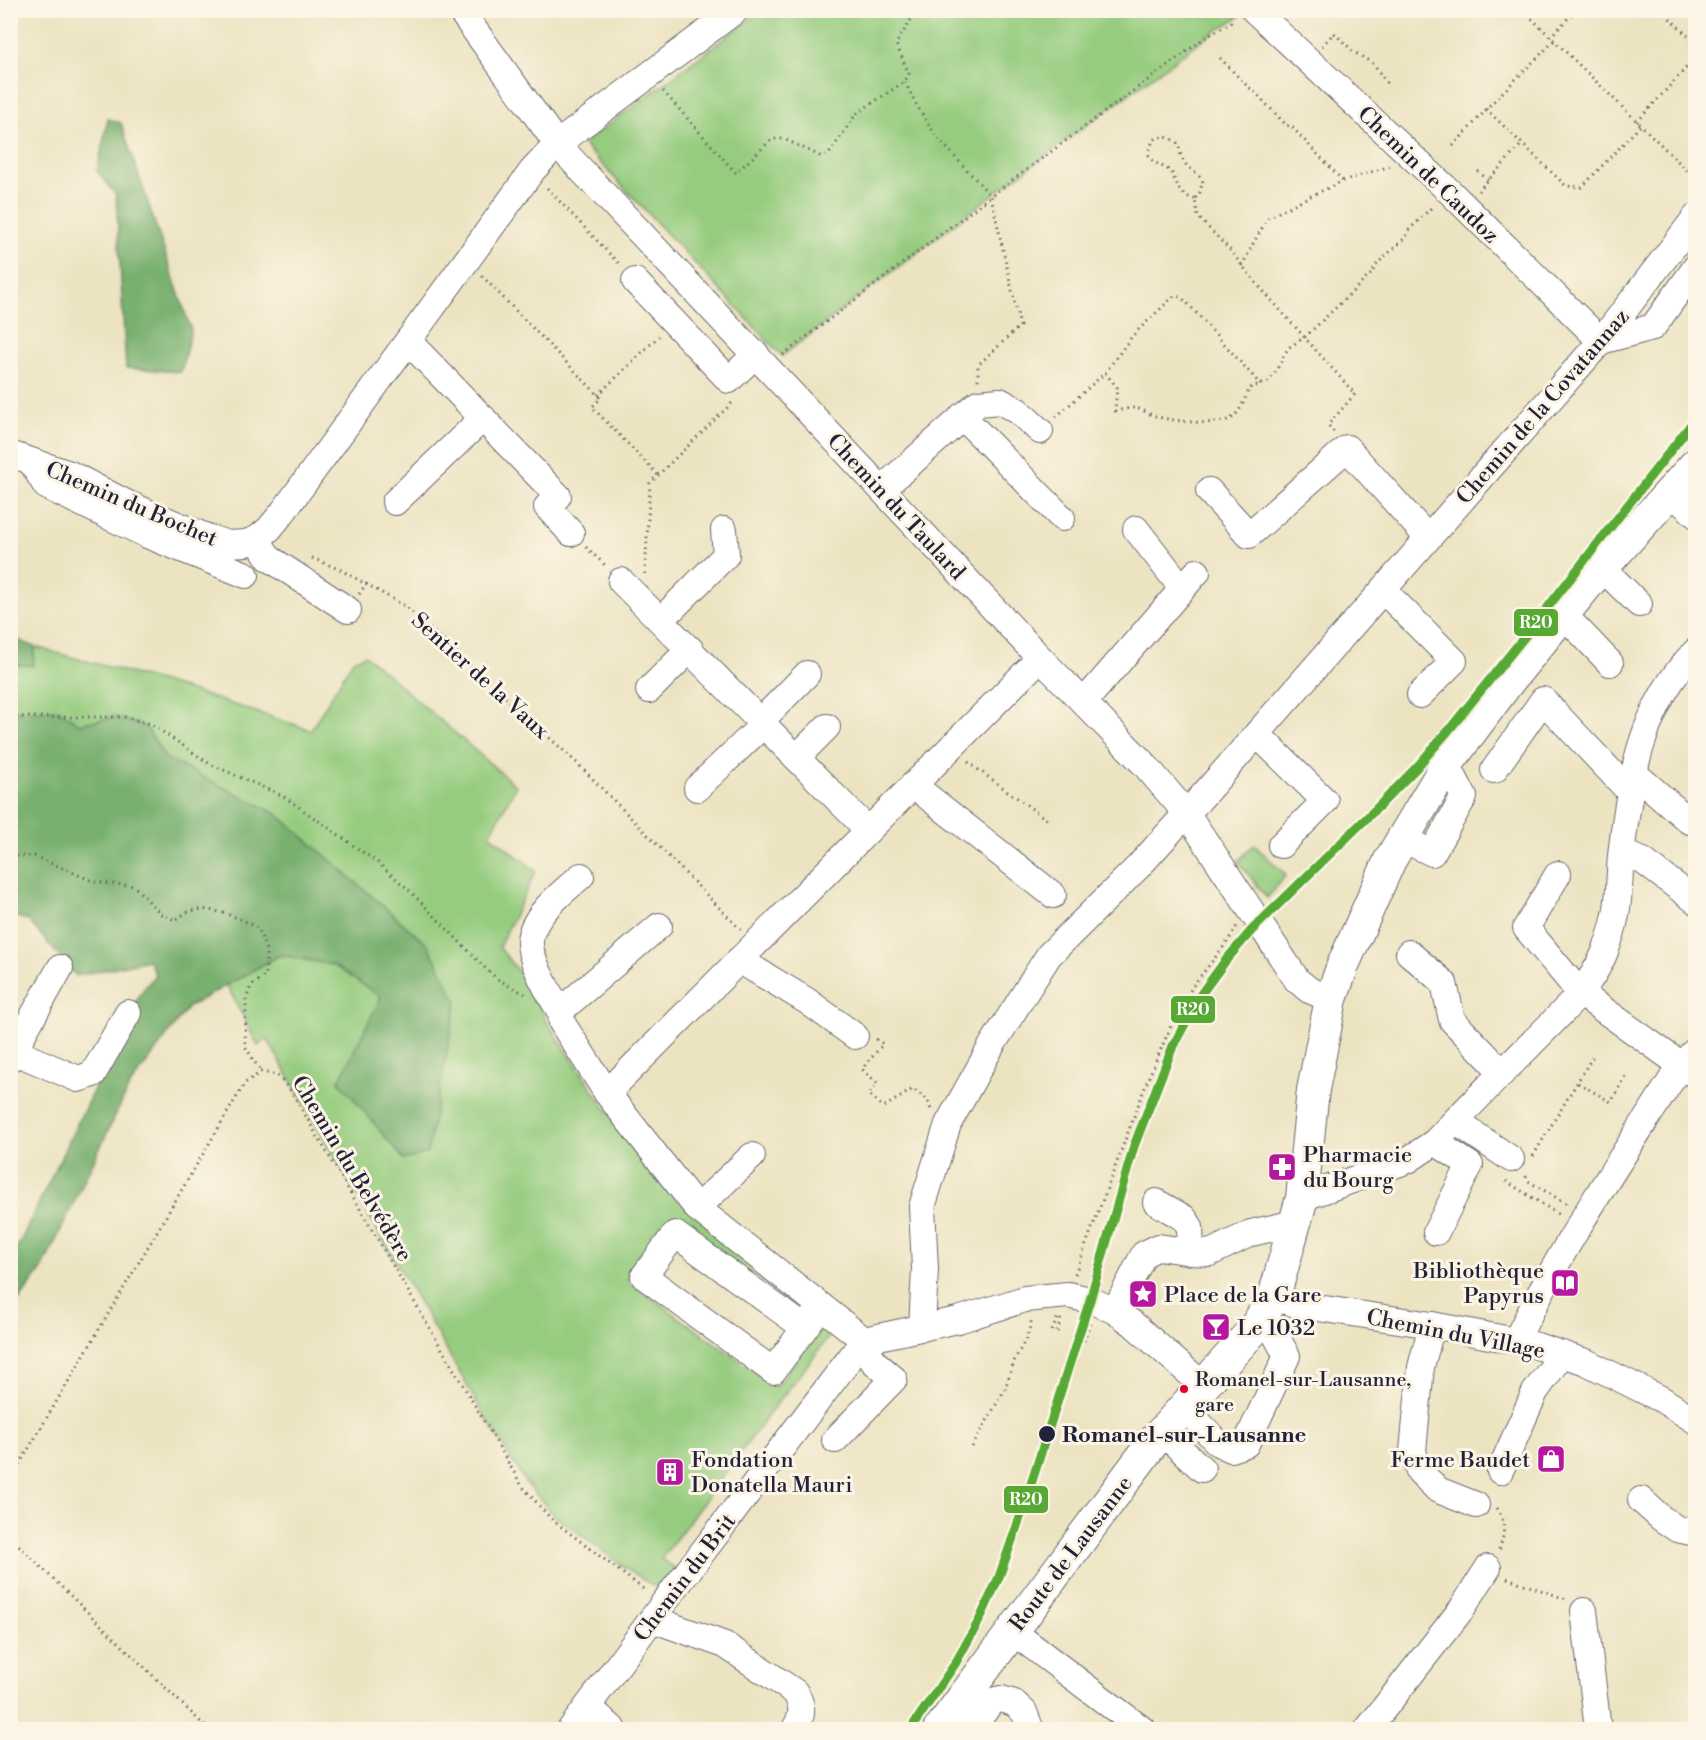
<svg xmlns="http://www.w3.org/2000/svg" width="1706" height="1740" font-family="'Libre Bodoni',serif">
<style>
.green{fill:#96cc7f;stroke:#5c775d;stroke-width:1.5;fill-rule:evenodd}
.forest{fill:#78b06e;stroke:#4d6954;stroke-width:1.5}
.lines{fill:none;stroke-linecap:round;stroke-linejoin:round}
.minor-casing{stroke:#69666a;stroke-width:28}
.major-casing{stroke:#69666a;stroke-width:34}
.path{stroke:#69666a;stroke-width:3;stroke-dasharray:1.5 4.5;stroke-linecap:butt}
.minor{stroke:#fff;stroke-width:26}
.major{stroke:#fff;stroke-width:32}
.rail-1-casing{stroke:#fcf5e5;stroke-width:14}
.rail-1{stroke:#57a934;stroke-width:9}
.bus-dot{fill:#e4002b;stroke:#fcf5e5;stroke-width:2}
.stop-dot{fill:#22223b;stroke:#fcf5e5;stroke-width:2}
.labels{text-anchor:middle;stroke-width:6;stroke-linejoin:round;paint-order:stroke}
.bus-label{font-size:20px;fill:#22223b;stroke:#fcf5e5;text-anchor:start}
.street-label{font-size:22px;fill:#22223b;stroke:#fcf5e5}
.poi-label{font-size:22px;fill:#22223b;stroke:#fcf5e5;text-anchor:start}
.stop-label{font-size:22px;font-weight:bold;fill:#22223b;stroke:#fcf5e5;text-anchor:start}
.line-badge{stroke:#fcf5e5;stroke-width:2}
.badge-label{font-size:16px;text-anchor:middle;font-weight:bold;fill:#fff}
</style>
<rect width="100%" height="100%" fill="#fcf5e5"/>
<filter id="ink" filterUnits="userSpaceOnUse"><feTurbulence type="fractalNoise" baseFrequency=".0167" numOctaves="2"/><feDisplacementMap in="SourceGraphic" scale="12" xChannelSelector="R" yChannelSelector="G"/><feConvolveMatrix kernelMatrix="1 2 1 2 8 2 1 2 1" color-interpolation-filters="sRGB"/></filter>
<filter id="wash" filterUnits="userSpaceOnUse"><feTurbulence type="fractalNoise" baseFrequency=".008" numOctaves="4" result="noise"/><feDisplacementMap in="SourceGraphic" scale="24" xChannelSelector="R" yChannelSelector="G"/><feGaussianBlur stdDeviation="1.35" result="paint"/><feColorMatrix in="noise" values="0 0 0 0 0 0 0 0 0 0 0 0 0 0 0 0 0 1.4 0 .05"/><feComposite in="paint" operator="in"/></filter>
<g filter="url(#wash)">
<rect width="100%" height="100%" fill="#ece3c1"/>
<g class="green">
<polygon points="1232,10 1239,17 1206,37 991,196 782,356 583,144 761,11"/>
<path d="M35,647L170,684L311,730L353,660L365,655L516,786L490,835L536,871L499,947L537,996L545,1019L607,1110L708,1226L844,1318L772,1410L661,1559L678,1570L667,1586H653L620,1564L554,1515L526,1483L484,1415L267,1039L258,1046L227,985L280,955L333,965L382,997L339,1081L457,1002L277,814L165,758L146,727L114,717L79,724L59,710L11,711L10,665H33ZM673,1217L821,1325L776,1387L627,1280Z"/>
<polygon points="1254,845 1286,875 1267,898 1238,861"/>
</g>
<g class="forest">
<polygon points="108,119 121,123 191,330 181,372 126,368 116,195 97,171"/>
<polygon points="11,637 35,647 33,665 11,665"/>
<polygon points="59,710 79,724 114,717 146,727 165,758 277,814 428,945 457,1002 427,1153 404,1160 339,1081 381,997 333,965 280,955 188,1007 129,1087 42,1269 11,1311 11,1253 19,1244 140,994 155,975 149,960 76,976 28,920 11,916 11,711"/>
</g>
</g>
<g filter="url(#ink)">
<g class="lines">
<g class="minor-casing">
<g id="minor">
<polyline points="460,10 557,144 1040,658 1145,765 1187,814 1297,980 1309,990 1331,999"/>
<polyline points="1254,10 1449,191 1601,341 1653,327 1696,267"/>
<polyline points="635,281 729,380 756,354"/>
<polyline points="408,341 558,496 547,507 571,533"/>
<polyline points="962,416 1062,518"/>
<polyline points="10,454 70,474 130,505 209,538 228,544 246,543 257,539 269,529 283,512 532,171 557,144 736,10"/>
<polyline points="31,461 46,486 147,535 246,575"/>
<polyline points="882,489 978,403 1000,401 1018,411 1040,431"/>
<polyline points="1209,491 1249,535 1347,448 1428,538"/>
<polyline points="1670,492 1696,515"/>
<polyline points="395,502 483,418"/>
<polyline points="1136,529 1182,588"/>
<polyline points="257,539 269,558 348,610"/>
<polyline points="1602,568 1639,604"/>
<polyline points="621,581 868,830"/>
<polyline points="1383,590 1454,661 1420,695"/>
<polyline points="1563,614 1610,663"/>
<polyline points="661,620 726,555 724,530"/>
<polyline points="649,690 690,649"/>
<polyline points="1084,702 1197,572"/>
<polyline points="761,721 807,674"/>
<polyline points="1257,734 1325,801 1281,845"/>
<polyline points="797,757 827,727"/>
<polyline points="1494,770 1543,700 1630,792"/>
<polyline points="1634,773 1689,821"/>
<polyline points="913,785 1053,895"/>
<polyline points="697,788 764,724"/>
<polyline points="1403,839 1432,853 1464,797 1447,764"/>
<polyline points="1622,853 1643,861 1696,901"/>
<polyline points="1558,874 1526,928 1580,993 1695,1075"/>
<path d="M581,876C563,892 532,915 530,941C529,959 551,997 561,1013L562,1023L607,1093L697,1208L864,1340L873,1361L894,1379L835,1440"/>
<polyline points="1409,953 1444,983 1452,1020 1502,1072"/>
<polyline points="739,960 807,1001 855,1036"/>
<polyline points="561,1013 566,1006 659,926"/>
<polyline points="10,1057 60,968"/>
<polyline points="10,1058 20,1054 78,1079 93,1074 128,1013"/>
<polyline points="607,1093 1040,658"/>
<polyline points="1455,1121 1511,1159"/>
<polyline points="1435,1142 1470,1165 1436,1232"/>
<path d="M1302,1198L1408,1160L1435,1142C1466,1109 1498,1077 1530,1045C1557,1017 1589,990 1604,954C1608,943 1613,931 1615,919C1620,899 1619,876 1621,856C1629,783 1641,705 1696,651"/>
<polyline points="1156,1202 1184,1218 1190,1227 1191,1252"/>
<polyline points="697,1208 752,1156"/>
<polyline points="1274,1297 1298,1305 1432,1325 1516,1341 1537,1346 1586,1362 1661,1399 1696,1421"/>
<polyline points="1115,1311 1144,1254 1159,1247 1191,1252 1210,1253 1251,1233 1295,1223"/>
<polyline points="1432,1325 1421,1367 1413,1451 1419,1471 1438,1490 1476,1505"/>
<polyline points="805,1328 675,1234 644,1276 773,1371 821,1306"/>
<polyline points="922,1328 925,1269 922,1207 948,1124 992,1045 1049,955 1139,866 1206,792 1601,341 1696,217"/>
<polyline points="864,1340 958,1320 1025,1299 1068,1295 1090,1300 1115,1311 1132,1323 1204,1386"/>
<path d="M1516,1341C1562,1244 1624,1155 1681,1065L1696,1050"/>
<polyline points="1185,1408 1218,1443 1231,1449 1246,1444 1287,1356 1264,1314"/>
<polyline points="1162,1432 1202,1469"/>
<polyline points="1500,1471 1535,1392 1562,1354"/>
<polyline points="1641,1500 1661,1518 1677,1529 1696,1533"/>
<polyline points="1584,1611 1598,1730"/>
<path d="M652,1619L725,1645L795,1692C804,1707 803,1716 794,1730"/>
<polyline points="1012,1631 1143,1730"/>
<polyline points="588,1706 614,1730"/>
<polyline points="570,1730 663,1604 864,1340"/>
<polyline points="971,1730 992,1701 1001,1699 1014,1703 1024,1712 1031,1730"/>
<polyline points="1367,1730 1461,1610 1488,1568"/>
</g>
</g>
<g class="major-casing">
<polyline id="major" points="939,1730 1154,1441 1254,1329 1274,1297 1302,1198 1313,1090 1331,999 1343,965 1390,860 1447,764 1508,682 1592,579 1696,464"/>
</g>
<g class="path">
<polyline points="1523,10 1696,179"/>
<polyline points="1661,10 1693,41 1696,56"/>
<polyline points="1550,37 1576,10"/>
<polyline points="1554,41 1486,109 1566,186 1582,187 1641,125"/>
<polyline points="1322,46 1334,33 1354,52 1374,64 1388,85"/>
<polyline points="1220,58 1248,87 1253,90 1287,126 1290,125 1343,181"/>
<polyline points="905,82 916,104 936,136 991,196 1020,326 978,365 978,383"/>
<polyline points="663,91 736,173 772,139 784,139 822,157 829,154 856,114 905,81 909,74 896,44 917,10"/>
<polyline points="1637,122 1696,57"/>
<polyline points="1453,146 1486,110"/>
<polyline points="1478,171 1488,180"/>
<polyline points="547,188 621,266"/>
<polyline points="1478,191 1522,144"/>
<path d="M1195,199C1178,195 1177,185 1171,171L1154,162L1149,156C1150,134 1164,132 1179,144C1181,167 1189,165 1203,180L1200,192L1195,199L1198,217L1229,249L1257,284L1355,394L1328,425L1334,432"/>
<polyline points="1242,266 1254,242 1268,218 1302,200 1343,181 1390,166"/>
<polyline points="482,276 601,398 592,407 658,475"/>
<polyline points="783,355 991,196 1206,37 1235,20"/>
<path d="M1105,373L1117,387L1115,411C1121,410 1128,408 1133,408C1141,408 1148,414 1155,416C1171,421 1215,426 1230,419C1240,414 1245,398 1250,388L1268,382L1276,371L1288,348L1305,337L1371,274L1378,263L1406,237L1409,230L1433,206"/>
<polyline points="598,395 659,336"/>
<polyline points="1056,417 1105,373 1133,335 1174,296 1181,297 1192,308 1261,385"/>
<polyline points="586,547 607,567"/>
<polyline points="312,558 339,569 405,606 576,762 741,930"/>
<polyline points="645,574 650,483 734,401"/>
<polyline points="359,594 367,583"/>
<polyline points="10,717 125,717 151,724 210,764 283,796 377,862 410,891 489,972 499,980 525,994"/>
<polyline points="968,762 1050,822"/>
<path d="M10,856H34L95,882L134,886L161,914L175,920C180,917 186,912 192,911C210,905 243,919 258,928L266,950V975L251,986L246,1000L245,1046L261,1072"/>
<polyline points="876,1039 883,1044 862,1069 877,1083 869,1095 884,1107 913,1089 928,1100 931,1110"/>
<polyline points="1578,1083 1611,1102 1626,1076"/>
<polyline points="1533,1156 1593,1056"/>
<polyline points="1526,1176 1528,1181 1569,1205"/>
<polyline points="1506,1181 1561,1216"/>
<polyline points="1075,1274 1148,1079 1171,1026 1192,987 1228,941 1237,926"/>
<polyline points="1052,1331 1058,1317"/>
<polyline points="1057,1332 1061,1318"/>
<polyline points="1084,1341 1090,1323"/>
<polyline points="972,1447 1005,1389 1015,1359 1027,1337 1032,1319"/>
<polyline points="10,1480 245,1083 261,1072 277,1075 291,1091 522,1486 551,1519 646,1591"/>
<path d="M1497,1508C1506,1523 1505,1534 1499,1550"/>
<polyline points="10,1537 209,1730"/>
<polyline points="1507,1578 1566,1599"/>
</g>
<use href="#minor" class="minor"/>
<use href="#major" class="major"/>
<g class="rail-1-casing">
<polyline id="rail-1" points="910,1730 955,1664 980,1619 999,1577 1023,1509 1090,1300 1134,1146 1173,1046 1201,994 1226,960 1252,930 1380,805 1417,767 1449,730 1534,625 1696,418"/>
</g>
<use href="#rail-1" class="rail-1"/>
</g>
</g>
<defs>
<g id="pharmacy-square" transform="scale(1.5)"><rect x="-9" y="-9" width="18" height="18" rx="4" fill="#b5179e" stroke="#fcf5e5"/><path d="M-2-6h4v4h4v4h-4v4h-4v-4h-4v-4h4Z" fill="#fff"/></g>
<g id="library-square" transform="scale(1.5)"><rect x="-9" y="-9" width="18" height="18" rx="4" fill="#b5179e" stroke="#fcf5e5"/><path d="M-6-4Q-3-5.5-.7-3.5V5Q-3 3-6 4ZM6-4Q3-5.5 .7-3.5V5Q3 3 6 4Z" fill="#fff"/></g>
<g id="sight-square" transform="scale(1.5)"><rect x="-9" y="-9" width="18" height="18" rx="4" fill="#b5179e" stroke="#fcf5e5"/><path d="M0-6L1.8-2.2L6-1.7L2.9 1.2L3.7 5.4L0 3.3L-3.7 5.4L-2.9 1.2L-6-1.7L-1.8-2.2Z" fill="#fff"/></g>
<g id="bar-square" transform="scale(1.5)"><rect x="-9" y="-9" width="18" height="18" rx="4" fill="#b5179e" stroke="#fcf5e5"/><path d="M-6-5H6L.8 .8V4.5H3.5V6h-7V4.5H-.8V.8Z" fill="#fff"/></g>
<g id="shop-square" transform="scale(1.5)"><rect x="-9" y="-9" width="18" height="18" rx="4" fill="#b5179e" stroke="#fcf5e5"/><path d="M-5-2.5h2.3a2.7 3.5 0 0 1 5.4 0H5L5.5 6h-11ZM-1.5-2.5h3a1.5 2.3 0 0 0-3 0Z" fill="#fff"/></g>
<g id="building-square" transform="scale(1.5)"><rect x="-9" y="-9" width="18" height="18" rx="4" fill="#b5179e" stroke="#fcf5e5"/><path d="M-4-6H4V6H1V3H-1V6H-4ZM-2.5-4.3h1.7v1.8h-1.7ZM.8-4.3h1.7v1.8H.8ZM-2.5-1h1.7V.8h-1.7ZM.8-1h1.7V.8H.8Z" fill="#fff"/></g>
</defs>
<g fill-rule="evenodd">
<use href="#pharmacy-square" x="1282" y="1167"/>
<use href="#library-square" x="1565" y="1283"/>
<use href="#sight-square" x="1143" y="1294"/>
<use href="#bar-square" x="1216" y="1327"/>
<use href="#shop-square" x="1551" y="1459"/>
<use href="#building-square" x="670" y="1472"/>
</g>
<circle class="bus-dot" cx="1184" cy="1389" r="5"/>
<circle class="stop-dot" cx="1047" cy="1434" r="9"/>
<g class="labels">
<g class="bus-label">
<text x="1195" y="1386">Romanel-sur-Lausanne,<tspan x="1195" dy="25">gare</tspan></text>
</g>
<g class="street-label">
<text transform="translate(1429 174) rotate(44)" y="8">Chemin de Caudoz</text>
<text transform="translate(1542 406) rotate(-49)" y="8">Chemin de la Covatannaz</text>
<text transform="translate(132 503) rotate(23)" y="8">Chemin du Bochet</text>
<text transform="translate(897 506) rotate(47)" y="8">Chemin du Taulard</text>
<text transform="translate(481 675) rotate(42)" y="8">Sentier de la Vaux</text>
<text transform="translate(353 1168) rotate(59)" y="8">Chemin du Belvédère</text>
<text transform="translate(1456 1333) rotate(11)" y="8">Chemin du Village</text>
<text transform="translate(1070 1553) rotate(-53)" y="8">Route de Lausanne</text>
<text transform="translate(684 1577) rotate(-53)" y="8">Chemin du Brit</text>
</g>
<g class="poi-label">
<text x="1303" y="1162">Pharmacie<tspan x="1303" dy="25">du Bourg</tspan></text>
<text x="1544" y="1278" text-anchor="end">Bibliothèque<tspan x="1544" dy="25">Papyrus</tspan></text>
<text x="1164" y="1302">Place de la Gare</text>
<text x="1237" y="1335">Le 1032</text>
<text x="691" y="1467">Fondation<tspan x="691" dy="25">Donatella Mauri</tspan></text>
<text x="1530" y="1467" text-anchor="end">Ferme Baudet</text>
</g>
<g class="stop-label">
<text x="1062" y="1442">Romanel-sur-Lausanne</text>
</g>
</g>
<g class="line-badge">
<rect x="1513" y="608" width="46" height="29" rx="6" fill="#57a934"/>
<rect x="1170" y="995" width="46" height="29" rx="6" fill="#57a934"/>
<rect x="1003" y="1485" width="46" height="29" rx="6" fill="#57a934"/>
</g>
<g class="badge-label">
<text x="1536" y="628">R20</text>
<text x="1193" y="1015">R20</text>
<text x="1026" y="1505">R20</text>
</g>
<rect width="1706" height="1740" fill="none" stroke="#fcf5e5" stroke-width="36"/>
</svg>
